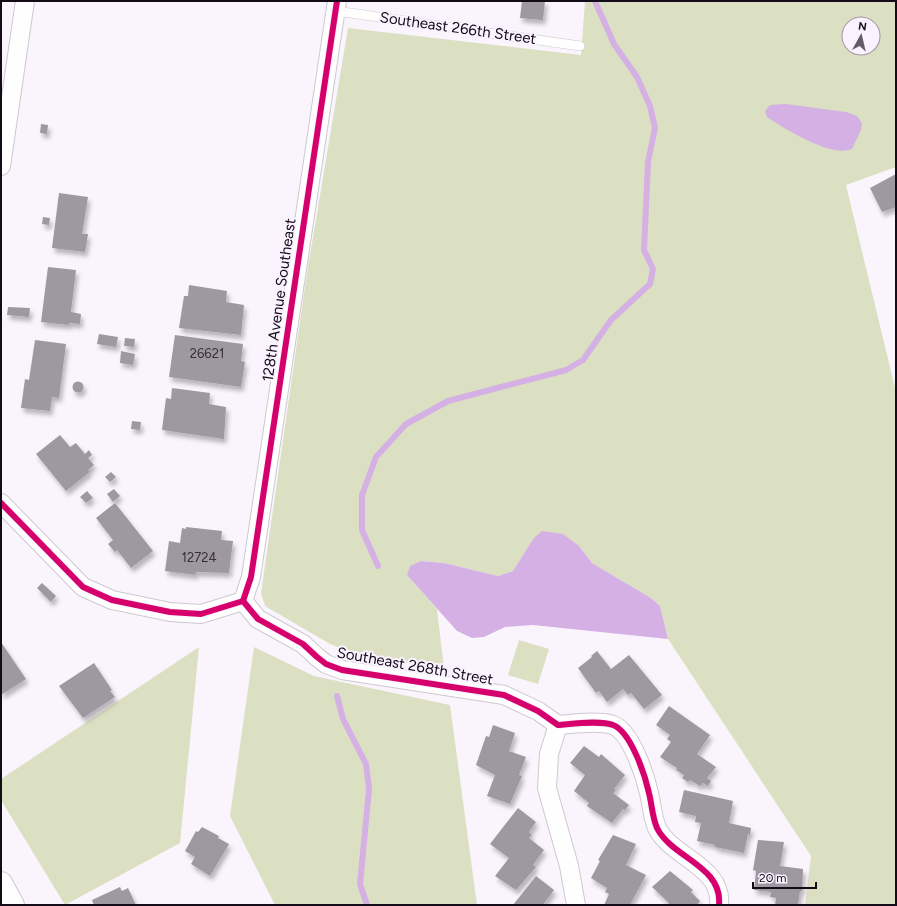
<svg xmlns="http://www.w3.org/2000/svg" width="897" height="906" font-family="Figtree,sans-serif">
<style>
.green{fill:#dce0c3;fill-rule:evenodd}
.water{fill:#d4b0e4}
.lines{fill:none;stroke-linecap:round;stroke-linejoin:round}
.stream{stroke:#d4b0e4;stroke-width:6}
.building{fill:#9e98a0;filter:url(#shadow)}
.lane-casing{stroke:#cfc8d1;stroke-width:10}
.street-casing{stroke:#cfc8d1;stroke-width:20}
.primary-casing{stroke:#cfc8d1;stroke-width:24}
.lane{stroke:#fefeff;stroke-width:9}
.street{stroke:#fefeff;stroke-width:18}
.primary{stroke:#fefeff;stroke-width:22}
.cycleway-casing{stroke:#fbf2ff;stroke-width:8}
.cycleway{stroke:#d6006c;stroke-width:6}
.labels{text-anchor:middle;stroke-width:4;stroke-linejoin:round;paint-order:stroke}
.number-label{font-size:13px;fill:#362e38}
.street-label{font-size:15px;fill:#130b16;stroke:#fbf2ff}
</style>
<defs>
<filter id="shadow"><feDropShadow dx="2.5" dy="4.5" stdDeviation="2" flood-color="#0004"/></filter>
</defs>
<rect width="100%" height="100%" fill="#faf5fc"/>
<g class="green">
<path d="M585,1H896V167L846,185L896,392V905H805L811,856L668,639L660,606L651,598L592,563L579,546L533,539L513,571L498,576L444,563L421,561L407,575L437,609L444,668L360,656L330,644L265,606L261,593L307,273L348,28L581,55ZM849,24H873V48H849Z"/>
<polygon points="519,640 549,649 538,684 508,675"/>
<polygon points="199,647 180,843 65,905 1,800 1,779"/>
<polygon points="254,647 314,676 450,705 477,905 275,905 230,816"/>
</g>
<g class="water">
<path d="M786,104L846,112L857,116L862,123L861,130L852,149C831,158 785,129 767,117L765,111L770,105Z"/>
<polygon points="542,531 563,534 579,546 592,563 651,598 660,606 668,639 533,625 505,627 484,637 472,638 457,631 407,575 410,566 421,561 444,563 498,576 513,571 533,539"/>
</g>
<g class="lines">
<g class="stream">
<polyline points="378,566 362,530 362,495 376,457 406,424 448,401 566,370 583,360 611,320 650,284 653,269 644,250 648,162 655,128 650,106 637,77 614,44 595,1"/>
<polyline points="337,696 343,719 366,764 369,789 360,884 367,905"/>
</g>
</g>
<g class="building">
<polygon points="522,1 545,1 543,20 520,18"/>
<polygon points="41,124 48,125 47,134 40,133"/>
<polygon points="896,174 896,207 882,212 870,188"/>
<polygon points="59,193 88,197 82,234 88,234 85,252 52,248"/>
<polygon points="43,217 50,218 49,225 42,224"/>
<polygon points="48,267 76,270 71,312 81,314 80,324 69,323 69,325 41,322"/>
<polygon points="189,285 227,291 226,302 244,305 241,335 179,328 184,296 188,296"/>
<polygon points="8,307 30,308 29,317 7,315"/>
<polygon points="99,334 118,337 116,347 97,344"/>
<polygon points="175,335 243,344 241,361 245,362 241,387 169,377"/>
<polygon points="125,338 135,339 134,347 124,346"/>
<polygon points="35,340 66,344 59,398 52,397 50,411 21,408 25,379 29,380"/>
<polygon points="121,351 135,354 133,365 120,363"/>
<circle cx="78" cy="387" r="5.5"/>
<polygon points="172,388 210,393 209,404 226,407 224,439 162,430 166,398 171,399"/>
<polygon points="132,421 141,422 140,430 131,429"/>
<polygon points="60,435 70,447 76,443 85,454 89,450 92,455 88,458 94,465 88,470 90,472 66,491 36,454"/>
<polygon points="111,472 116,477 110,482 105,477"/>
<polygon points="114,489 120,496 113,502 107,494"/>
<polygon points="87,491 93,498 86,503 80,497"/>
<polygon points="115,503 153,551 131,568 117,550 115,552 108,544 113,540 96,518"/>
<polygon points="186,527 222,531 221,540 233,541 229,573 196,572 195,575 165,571 169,541 180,543 182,528 186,529"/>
<polygon points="42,583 56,596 51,602 37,588"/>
<polygon points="1,642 26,679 1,695"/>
<polygon points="597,651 611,669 629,655 662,695 644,709 631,693 628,695 623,689 607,702 599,691 596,693 578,668 592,657 591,656"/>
<polygon points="94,663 112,690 110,691 115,697 83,718 59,686"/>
<polygon points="669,706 710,735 697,754 716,767 707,778 711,781 708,786 703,783 700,786 690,780 688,782 682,778 684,775 676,770 677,768 660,757 671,742 667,739 670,735 656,725"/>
<polygon points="493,725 515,733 509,751 526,757 519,775 522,776 510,804 487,796 495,775 476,765 486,736 489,737"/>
<polygon points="584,746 599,757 601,754 625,775 614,789 616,790 613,793 629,805 625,810 623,809 612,823 587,806 589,803 574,791 585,775 570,763"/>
<polygon points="684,790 733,801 729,823 751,828 750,835 748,834 744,853 715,847 715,845 697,841 701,823 695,822 696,816 679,812"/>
<polygon points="518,808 536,822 529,832 532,835 529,838 544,850 533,865 536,867 516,890 495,876 509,858 490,844"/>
<polygon points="202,827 219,836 218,838 229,844 210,876 191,864 195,857 185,851 196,831 198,832"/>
<polygon points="613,835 636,844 626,865 646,875 630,905 604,905 609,894 605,892 607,888 591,878 600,861 598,860"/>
<polygon points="758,840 784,842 780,866 803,869 802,891 800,891 798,905 775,905 776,898 770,897 771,892 754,890 756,871 753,870"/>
<polygon points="670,871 693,890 691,892 700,901 697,905 667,905 669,903 652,887"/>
<polygon points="536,876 554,890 543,905 513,905"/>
<polygon points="120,887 122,891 128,888 136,905 94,905 92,900"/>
</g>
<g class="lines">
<g class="lane-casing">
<polyline id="lane" points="336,11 580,46"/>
</g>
<g class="street-casing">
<g id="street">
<polyline points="1,166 25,1"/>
<path d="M1,503L83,587L112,600L170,612L201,614L243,601L258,619L303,644L317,657L326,664L342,670L504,695L538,711L558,725C572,724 600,720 613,725C631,732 645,775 649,793C652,805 652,816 657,828C672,858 723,866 719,905"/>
<polyline points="243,601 251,577 337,1"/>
<polyline points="558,725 549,754 547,788 569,866 576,905"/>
</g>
</g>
<g class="primary-casing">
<polyline id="primary" points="1,883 13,905"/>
</g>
<use href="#lane" class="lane"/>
<use href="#street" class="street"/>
<use href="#primary" class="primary"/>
<g class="cycleway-casing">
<g id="cycleway">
<path d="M1,503L83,587L112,600L170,612L201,614L243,601L258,619L303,644L317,657L326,664L342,670L504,695L538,711L558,725C572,724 600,720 613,725C631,732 645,775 649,793C652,805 652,816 657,828C672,858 723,866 719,905"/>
<polyline points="243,601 251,577 337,1"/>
</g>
</g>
<use href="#cycleway" class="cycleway"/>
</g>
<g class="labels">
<g class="number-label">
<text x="207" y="358">26621</text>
<text x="199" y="562">12724</text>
</g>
<g class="street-label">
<text transform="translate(458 28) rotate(8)" y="5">Southeast 266th Street</text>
<text transform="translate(279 300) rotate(-82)" y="5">128th Avenue Southeast</text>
<text transform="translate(415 666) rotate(10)" y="5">Southeast 268th Street</text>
</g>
</g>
<rect width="897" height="906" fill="none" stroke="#130b16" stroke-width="4"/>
<g transform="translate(861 36) rotate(8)"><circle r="19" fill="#fbf2ff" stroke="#9e96a2"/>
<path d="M0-3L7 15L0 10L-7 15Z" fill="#645d66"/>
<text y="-6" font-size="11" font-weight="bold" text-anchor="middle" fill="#130b16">N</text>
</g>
<path d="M753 882v6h63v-6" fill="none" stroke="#130b16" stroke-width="2"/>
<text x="759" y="882" font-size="12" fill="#130b16" stroke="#fbf2ff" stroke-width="3" paint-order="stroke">20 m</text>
</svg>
